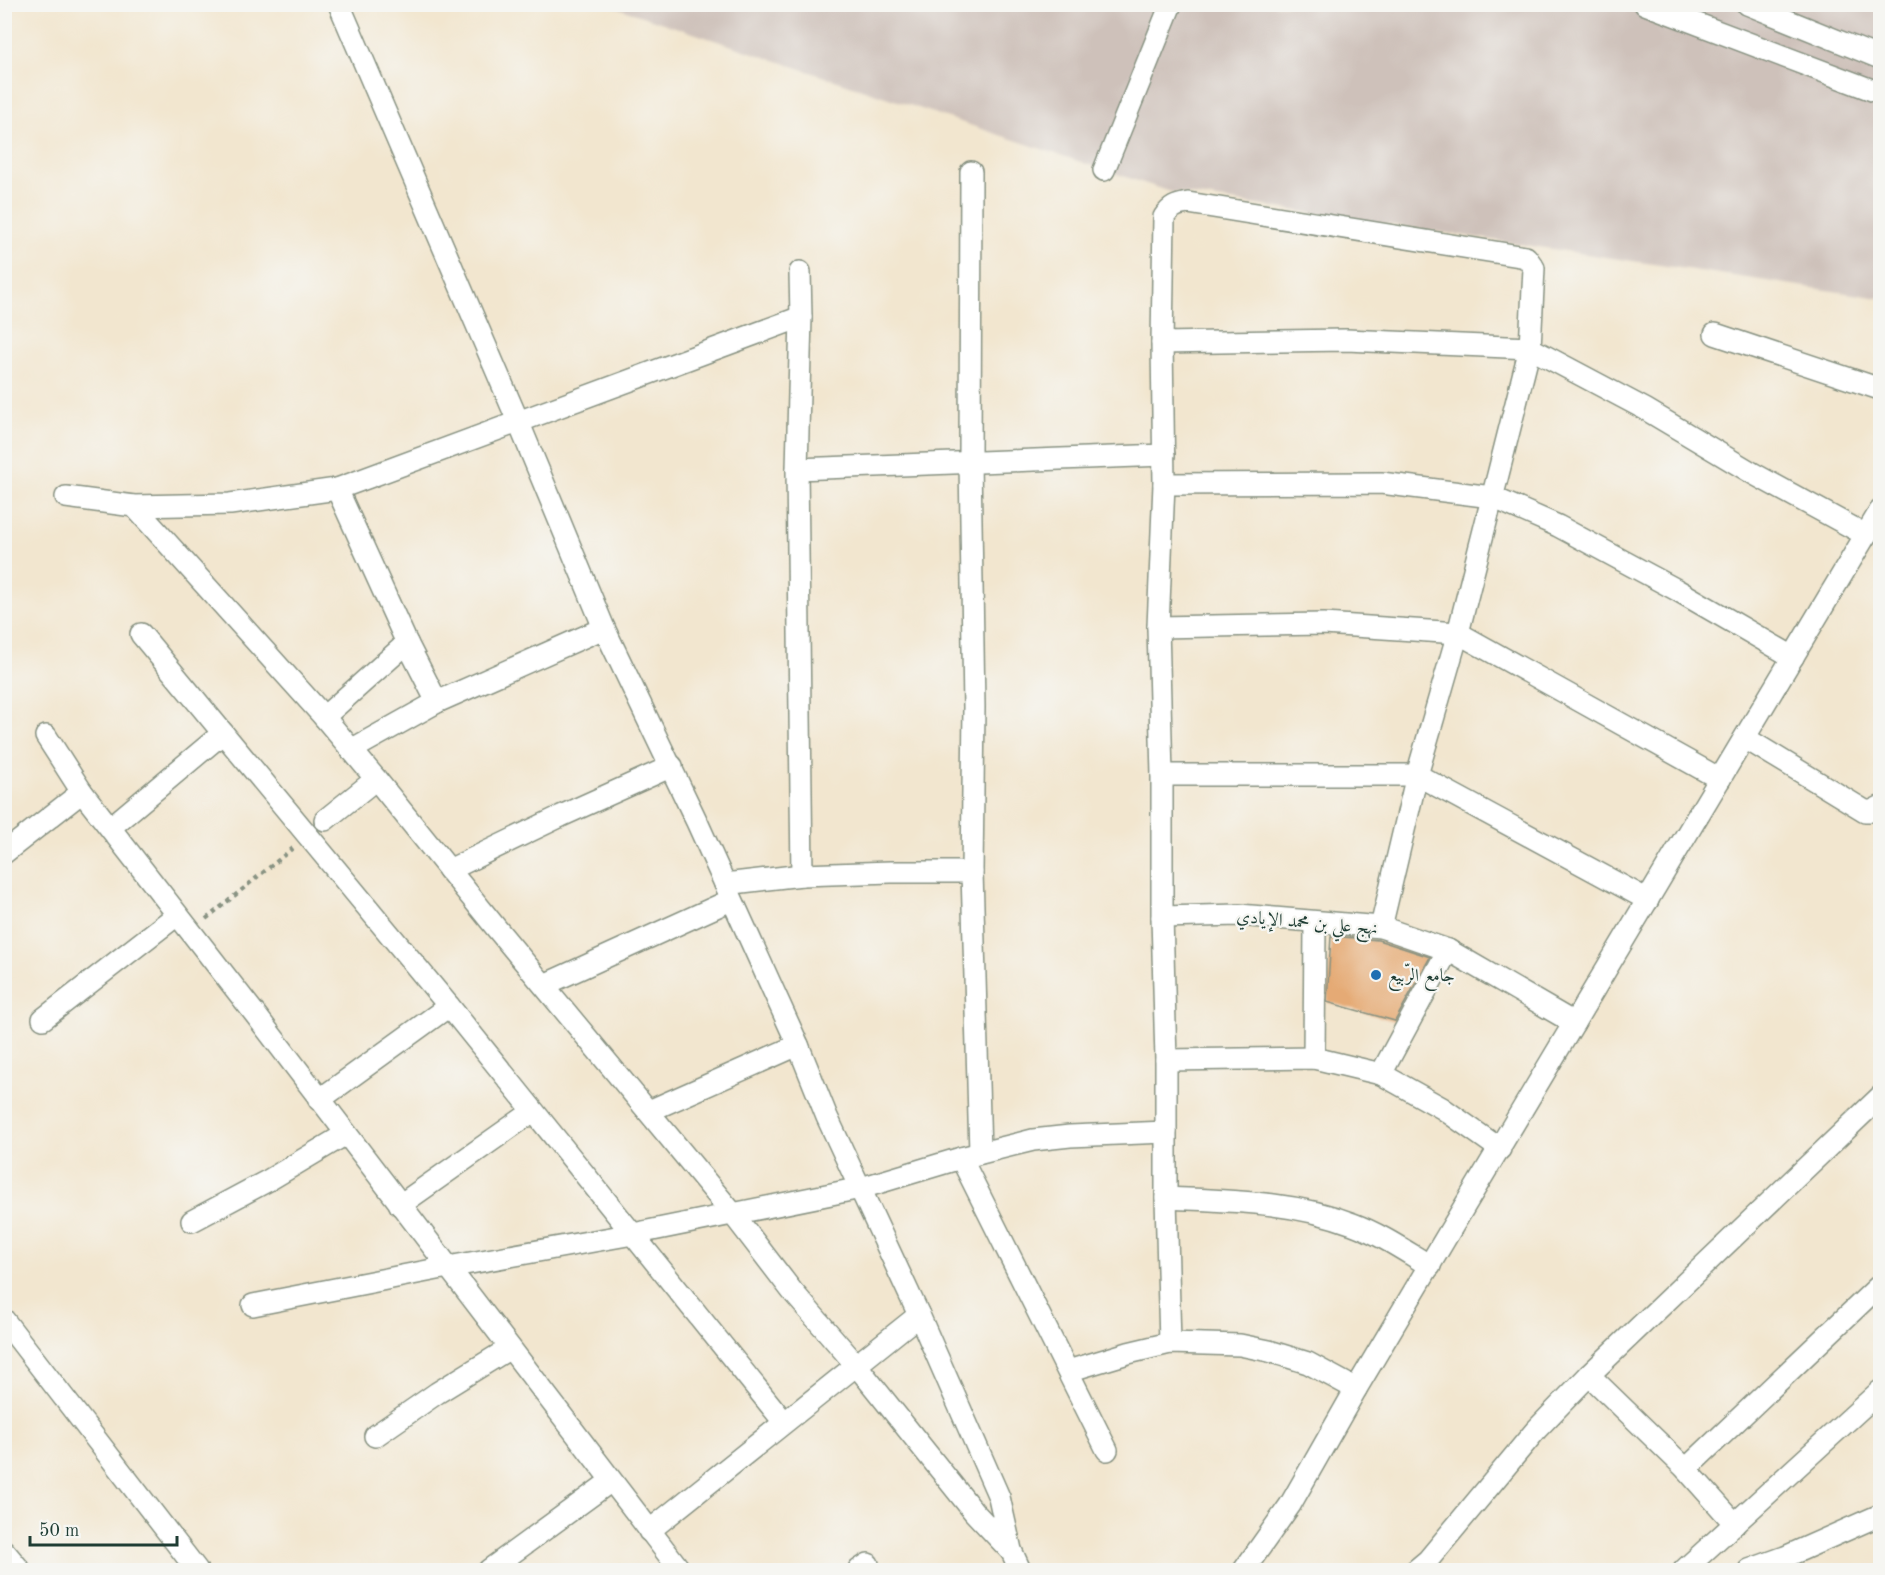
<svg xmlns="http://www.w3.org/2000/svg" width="1885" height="1575" font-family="'Old Standard TT',Amiri,serif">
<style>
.industrial{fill:#cec1ba}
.building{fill:#e5aa75}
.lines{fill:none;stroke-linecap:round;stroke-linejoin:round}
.minor-casing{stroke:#889282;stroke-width:24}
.path{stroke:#889282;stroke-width:4;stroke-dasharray:4.5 4.5;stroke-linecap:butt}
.minor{stroke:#fff;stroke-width:21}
.poi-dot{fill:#1f6fb2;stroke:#f6f6f2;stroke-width:2}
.labels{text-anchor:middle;stroke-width:4.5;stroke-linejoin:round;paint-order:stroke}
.street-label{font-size:18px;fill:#1f3d34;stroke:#f6f6f2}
.poi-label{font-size:18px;fill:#1f3d34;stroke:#f6f6f2;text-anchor:start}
</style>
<rect width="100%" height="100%" fill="#f6f6f2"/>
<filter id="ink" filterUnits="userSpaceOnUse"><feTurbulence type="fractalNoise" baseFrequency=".0167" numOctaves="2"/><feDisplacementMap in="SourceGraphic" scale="12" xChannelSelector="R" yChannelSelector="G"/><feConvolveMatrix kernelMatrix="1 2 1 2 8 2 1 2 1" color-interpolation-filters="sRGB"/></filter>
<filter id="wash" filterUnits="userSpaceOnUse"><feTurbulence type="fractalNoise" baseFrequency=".008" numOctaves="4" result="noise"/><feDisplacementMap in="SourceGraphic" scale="24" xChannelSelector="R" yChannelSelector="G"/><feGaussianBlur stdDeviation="1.35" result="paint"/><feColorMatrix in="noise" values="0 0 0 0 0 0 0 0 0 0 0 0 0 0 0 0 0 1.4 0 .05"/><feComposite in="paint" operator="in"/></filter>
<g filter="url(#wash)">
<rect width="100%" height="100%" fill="#f2e6cf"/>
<polygon class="industrial" points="609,5 1880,5 1880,298 1171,192"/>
<g id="blocks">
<polygon class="building" points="1331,936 1378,940 1430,957 1395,1021 1327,1002"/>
</g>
</g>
<g filter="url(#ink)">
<use href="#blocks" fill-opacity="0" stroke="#889282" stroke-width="1.5"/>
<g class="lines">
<g class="minor-casing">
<g id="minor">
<polyline points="339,4 518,421 604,628 697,822 798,1045 827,1117 919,1315 999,1497 1011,1550 1020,1570"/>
<polyline points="1645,4 1880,93"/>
<polyline points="1747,4 1880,58"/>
<polyline points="1104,170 1171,4"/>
<polyline points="971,172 970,461 974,707 972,872 980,1153"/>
<polyline points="800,272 801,317 797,469 802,875"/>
<polyline points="1715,334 1880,389"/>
<polyline points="1162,343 1346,340 1530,348 1645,409 1754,474 1866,535"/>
<polyline points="797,469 1164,455"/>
<polyline points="1164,484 1381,483 1492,497 1558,526 1677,590 1793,657"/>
<polyline points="337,489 407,643 437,702"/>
<polyline points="66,497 134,506 230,504 337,489 801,317"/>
<polyline points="134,506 324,717 376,779 497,929 733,1214 792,1291 857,1366 974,1512 1010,1550"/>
<polyline points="1158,627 1324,624 1458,633 1720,779"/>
<polyline points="141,634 449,1006 784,1422"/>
<polyline points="324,717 407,643"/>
<polyline points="46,736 82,792 255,1014 680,1570"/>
<polyline points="1745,738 1865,811 1872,811 1880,807"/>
<polyline points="351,750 437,702 604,628"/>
<polyline points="1162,775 1417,775 1648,900"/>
<polyline points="325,820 376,779"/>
<polyline points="111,827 223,733"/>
<polyline points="4,853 82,792"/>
<polyline points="449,870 561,816 672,766"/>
<polyline points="725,884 802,875 891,872 972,872"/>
<polyline points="1162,917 1239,915 1381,927 1448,950 1574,1023"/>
<polyline points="544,985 731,900"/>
<polyline points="43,1019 177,915"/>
<polyline points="1314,1058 1315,922"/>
<polyline points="1166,1060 1314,1058 1381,1074 1442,1108 1500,1149"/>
<polyline points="1381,1074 1448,950"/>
<polyline points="319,1100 449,1006"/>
<polyline points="649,1111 798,1045"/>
<polyline points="961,1158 1107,1450"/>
<path d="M1166,1198C1229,1201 1293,1201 1353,1224C1380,1234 1405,1251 1430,1266"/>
<polyline points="400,1205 532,1112"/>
<polyline points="192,1221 269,1180 346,1134"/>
<polyline points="253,1305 448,1267 633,1234 861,1188 961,1158 1033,1140 1070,1136 1166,1132"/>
<polyline points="4,1320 197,1570"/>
<path d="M1170,1343L1166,1198V1060L1162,917V775L1158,627L1164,484L1162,343L1164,217C1171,207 1176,205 1188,203L1526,257L1534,268L1530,348L1458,633L1417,775L1381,927"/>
<polyline points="1068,1371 1128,1353 1170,1343 1240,1345 1269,1351 1308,1363 1356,1389"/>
<polyline points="1589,1375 1686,1469 1735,1524"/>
<polyline points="375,1436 437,1393 510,1348"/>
<polyline points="1686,1469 1880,1285"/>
<polyline points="649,1531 919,1315"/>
<polyline points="4,1551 20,1570"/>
<polyline points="489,1570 611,1481"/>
<polyline points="859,1570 868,1564"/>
<polyline points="1244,1570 1290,1505 1356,1389 1464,1207 1880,511"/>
<polyline points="1416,1570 1428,1560 1536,1430 1589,1375 1880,1097"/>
<polyline points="1684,1570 1880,1391"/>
<polyline points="1749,1570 1785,1557 1880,1515"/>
</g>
</g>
<polyline class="path" points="206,919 293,848"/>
<use href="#minor" class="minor"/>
</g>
</g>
<circle class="poi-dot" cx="1376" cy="975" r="6"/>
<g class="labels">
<g class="street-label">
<text transform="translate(1307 922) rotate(5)" y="6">نهج علي بن محمد الإيادي</text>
</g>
<g class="poi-label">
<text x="1388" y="981">جامع الرّبيع</text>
</g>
</g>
<rect width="1885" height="1575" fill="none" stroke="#f6f6f2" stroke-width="24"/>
<path d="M30 1536v9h147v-9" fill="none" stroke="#1f3d34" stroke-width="3"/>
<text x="39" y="1536" font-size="18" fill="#1f3d34" stroke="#f6f6f2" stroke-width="4.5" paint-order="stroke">50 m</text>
</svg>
